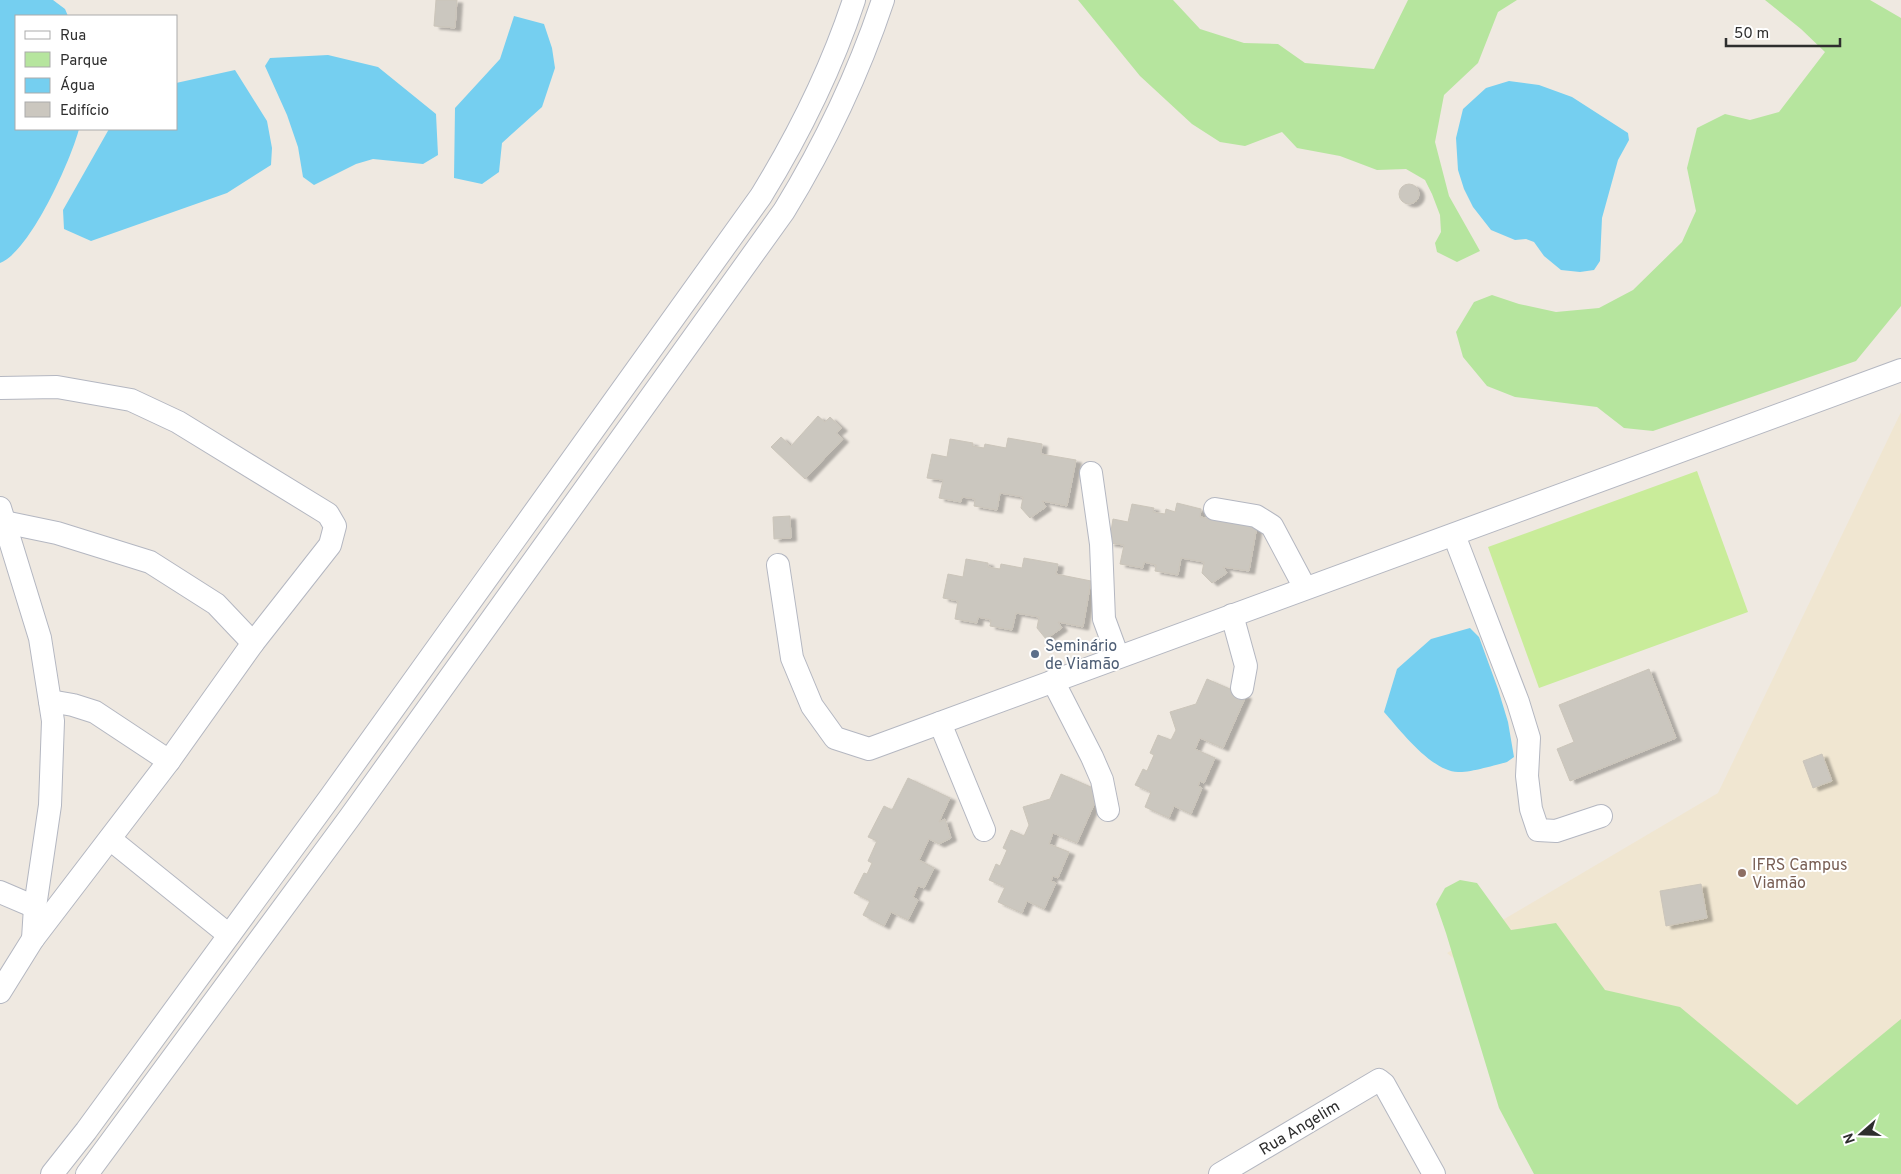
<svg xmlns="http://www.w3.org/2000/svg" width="1901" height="1174" font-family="Overpass,sans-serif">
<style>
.education{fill:#f0e6d1}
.green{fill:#b6e59e}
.pitch{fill:#c9ec9a}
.water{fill:#75cff0}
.building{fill:#cbc7bf;stroke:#cbc5ba;filter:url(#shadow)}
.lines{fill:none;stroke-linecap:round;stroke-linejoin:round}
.minor-casing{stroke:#b4b7c1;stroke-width:24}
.minor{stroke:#fff;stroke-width:22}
.service-dot{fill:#5c6f8a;stroke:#fff;stroke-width:2}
.education-dot{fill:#8d6e63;stroke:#fff;stroke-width:2}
.labels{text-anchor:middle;stroke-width:4;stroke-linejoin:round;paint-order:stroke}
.service-label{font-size:16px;fill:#4e5e75;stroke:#fff;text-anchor:start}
.education-label{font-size:16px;fill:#785e54;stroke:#fff;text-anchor:start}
.street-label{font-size:16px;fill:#2e2e2e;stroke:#fff}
</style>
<defs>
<filter id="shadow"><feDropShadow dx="5.5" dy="3" stdDeviation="1" flood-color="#0004"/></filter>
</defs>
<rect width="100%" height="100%" fill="#efe9e1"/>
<polygon class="education" points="1901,412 1901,1174 1713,1174 1447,953 1718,793"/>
<g class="green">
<polygon points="1078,0 1173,0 1200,29 1244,43 1278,44 1305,63 1374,69 1408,0 1517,0 1498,12 1478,63 1444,95 1435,142 1449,196 1480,251 1457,262 1437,252 1435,243 1441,232 1440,215 1432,194 1425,180 1406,169 1377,170 1340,156 1297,148 1282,132 1245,146 1220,142 1192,124 1140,76"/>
<polygon points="1765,0 1870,0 1901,18 1901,306 1856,361 1653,431 1624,428 1597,407 1515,397 1487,386 1463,357 1456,332 1474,302 1492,295 1519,304 1556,312 1599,308 1633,290 1682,242 1696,211 1687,168 1697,128 1725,114 1750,120 1779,112 1825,52 1801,29"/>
<polygon points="1460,880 1477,883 1511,930 1556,923 1605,990 1680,1007 1797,1105 1901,1019 1901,1174 1534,1174 1499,1108 1446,933 1436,904 1445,888"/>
</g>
<polygon class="pitch" points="1697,471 1748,612 1539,688 1488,547"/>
<g class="water">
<path d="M0,0H53L65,9L68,16H16V129H79C71,160 30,252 0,263Z"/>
<polygon points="514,16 544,24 552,48 555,68 542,107 502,143 499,172 482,184 454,178 455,108 500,59"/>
<polygon points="328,55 378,67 436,114 438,155 423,164 373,159 356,164 314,185 303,177 298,147 287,115 265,66 270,58"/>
<polygon points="235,70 267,121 272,148 271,165 227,193 91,241 64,229 63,210 109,129 176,129 176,83"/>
<polygon points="1509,81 1539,85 1572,97 1628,133 1629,140 1618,160 1602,218 1600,261 1594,270 1580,272 1561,270 1544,256 1534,242 1526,239 1515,240 1491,230 1473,207 1464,189 1458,170 1456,138 1463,109 1486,88"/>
<path d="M1470,628L1479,637L1498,689L1508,722L1514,757L1507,762C1496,765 1468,773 1458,772C1431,771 1401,731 1384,712L1397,669L1431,639Z"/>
</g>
<g class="building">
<polygon points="436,0 457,0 455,28 434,26"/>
<circle cx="1409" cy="194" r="10"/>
<polygon points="818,416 825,422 830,417 842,428 836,433 843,439 805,479 771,447 781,437 791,446"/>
<polygon points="1008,438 1042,444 1041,454 1076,460 1067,506 1042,501 1046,507 1030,518 1021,508 1023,497 1000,493 997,510 974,506 975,499 962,497 961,502 939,498 943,480 927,478 932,454 947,457 950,439 973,443 972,446 984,448 985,444 1006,448"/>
<polygon points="1177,503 1201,509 1200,517 1257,526 1249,571 1223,567 1227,573 1212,583 1202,573 1204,562 1181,558 1178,575 1155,571 1156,565 1144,562 1143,568 1120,564 1124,545 1109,543 1113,519 1128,522 1132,504 1154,508 1153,512 1165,514 1166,509 1175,512"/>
<polygon points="790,516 791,538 774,539 773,517"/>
<polygon points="1024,558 1058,564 1056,574 1091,581 1083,627 1058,622 1062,628 1046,639 1037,628 1039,617 1016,613 1012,630 990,626 991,620 978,617 977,623 955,619 958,601 943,598 948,574 963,577 966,559 988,563 988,567 1000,569 1001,564 1022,568"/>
<polygon points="1649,669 1676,738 1570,781 1557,749 1574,742 1559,705"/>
<polygon points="1207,679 1246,696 1223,748 1200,738 1195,749 1215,758 1204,783 1200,781 1198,786 1202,788 1191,814 1174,806 1169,818 1145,807 1151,792 1135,785 1143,769 1147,771 1154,755 1150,753 1158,735 1171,740 1176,730 1170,712 1196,704"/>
<polygon points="1822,754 1832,781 1813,788 1803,761"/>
<polygon points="1061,774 1100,791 1077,843 1053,833 1049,844 1069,852 1058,878 1053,876 1051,881 1056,883 1044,909 1027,901 1022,913 998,902 1005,887 989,880 996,864 1000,866 1007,850 1003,848 1011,830 1024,836 1029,825 1023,807 1050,799"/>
<polygon points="908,778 950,798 939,822 945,819 951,838 939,844 929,839 919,860 934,868 924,888 918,886 913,897 918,900 908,920 891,912 884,926 863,915 870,901 854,893 864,873 867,874 872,863 868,861 877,841 868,837 884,806 892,810"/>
<polygon points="1701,884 1707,918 1666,926 1660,891"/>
</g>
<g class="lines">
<g class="minor-casing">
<g id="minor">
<polyline points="0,388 57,387 131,400 178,422 328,514 335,526 330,545 253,643 169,761 33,939 0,992"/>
<polyline points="1091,473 1101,544 1104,619 1118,657"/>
<polyline points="0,508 40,638 53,721 50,805 35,907 33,939"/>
<polyline points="1215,509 1256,516 1272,526 1305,588"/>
<polyline points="4,522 57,533 150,562 216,604 253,643"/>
<polyline points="1454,535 1518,702 1529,738 1527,776 1531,809 1538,830 1556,831 1601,816"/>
<polyline points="778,565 792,658 812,706 835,738 869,749 1901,370"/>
<polyline points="1232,615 1246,666 1242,688"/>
<polyline points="1053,681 1092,757 1102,780 1108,810"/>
<polyline points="50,701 73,705 95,712 169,761"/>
<polyline points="940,723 984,830"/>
<polyline points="110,839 229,935"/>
<polyline points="0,892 35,907"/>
<path d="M52,1174L86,1131L331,796L761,196C799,134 831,70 854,0"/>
<path d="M87,1174L350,817L784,211C825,144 858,75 883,0"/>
<polyline points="1220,1174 1379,1080 1384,1084 1434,1174"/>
</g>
</g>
<use href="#minor" class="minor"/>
</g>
<circle class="service-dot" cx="1035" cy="654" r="5"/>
<circle class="education-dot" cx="1742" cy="873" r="5"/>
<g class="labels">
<g class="service-label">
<text x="1045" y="651">Seminário<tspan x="1045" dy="18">de Viamão</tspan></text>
</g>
<g class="education-label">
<text x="1752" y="870">IFRS Campus<tspan x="1752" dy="18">Viamão</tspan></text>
</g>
<g class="street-label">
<text transform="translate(1299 1127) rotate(-31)" y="6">Rua Angelim</text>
</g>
</g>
<rect x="15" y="15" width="162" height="115" fill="#ffffff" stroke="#ababab"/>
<rect x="25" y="31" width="25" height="8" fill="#ffffff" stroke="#ababab"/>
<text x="60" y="40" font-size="15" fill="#2e2e2e">Rua</text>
<rect x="25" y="52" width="25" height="15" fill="#b6e59e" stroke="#ababab"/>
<text x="60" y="65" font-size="15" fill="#2e2e2e">Parque</text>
<rect x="25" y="78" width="25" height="15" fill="#75cff0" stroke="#ababab"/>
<text x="60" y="90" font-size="15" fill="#2e2e2e">Água</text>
<rect x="25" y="102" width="25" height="15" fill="#cbc7bf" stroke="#ababab"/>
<text x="60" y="115" font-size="15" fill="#2e2e2e">Edifício</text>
<g transform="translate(1861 1134) rotate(250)" stroke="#ffffff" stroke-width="4" paint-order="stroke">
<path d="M0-4L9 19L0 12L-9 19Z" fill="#2e2e2e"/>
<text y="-8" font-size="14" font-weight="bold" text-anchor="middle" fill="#2e2e2e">N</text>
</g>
<path d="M1726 38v8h114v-8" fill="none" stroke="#2e2e2e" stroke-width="2.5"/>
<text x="1734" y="38" font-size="15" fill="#2e2e2e" stroke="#ffffff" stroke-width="4" paint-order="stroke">50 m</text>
</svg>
